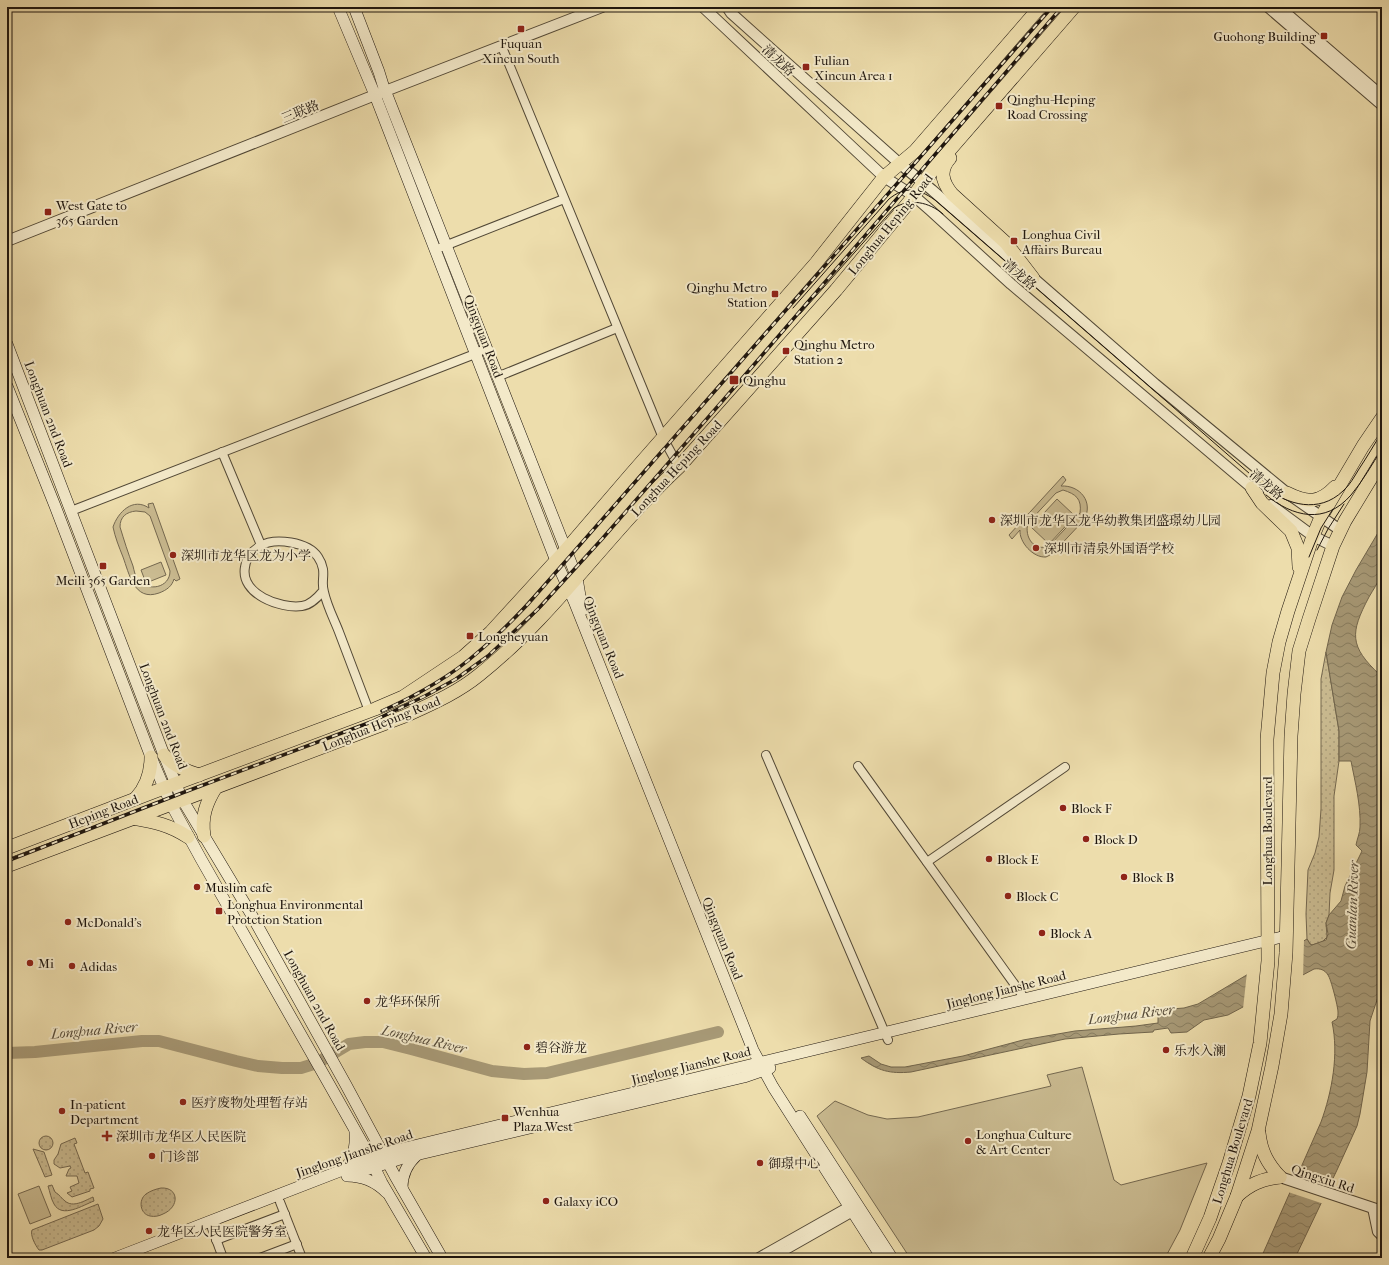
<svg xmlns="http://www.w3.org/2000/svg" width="1389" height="1265" font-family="'IM FELL French Canon','Noto Serif SC',serif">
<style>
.grass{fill:url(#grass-dots);stroke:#746850}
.pitch{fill:#cabb91;stroke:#746850;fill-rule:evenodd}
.water{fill:url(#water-waves);stroke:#71654c}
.pier{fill:#edddac}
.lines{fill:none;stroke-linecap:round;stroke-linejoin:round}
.river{stroke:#a79976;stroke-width:12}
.minor-casing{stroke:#524836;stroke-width:10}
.tertiary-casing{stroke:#524836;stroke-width:12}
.secondary-casing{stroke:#1f160e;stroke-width:12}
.primary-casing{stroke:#1f160e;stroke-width:14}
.minor{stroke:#f3e9c9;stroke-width:8}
.tertiary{stroke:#f3e9c9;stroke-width:10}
.secondary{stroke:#f3e9c9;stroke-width:11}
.primary{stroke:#edddac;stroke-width:13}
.tram{stroke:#1f160e;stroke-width:1}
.rail-casing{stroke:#1f160e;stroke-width:3.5}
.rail{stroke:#f3e9c9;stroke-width:2;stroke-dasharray:6;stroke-linecap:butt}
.poi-dot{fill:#8f2418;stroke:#f3e9c9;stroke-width:1.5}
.labels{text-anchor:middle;stroke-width:4;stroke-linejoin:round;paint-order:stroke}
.poi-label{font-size:13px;fill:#1f160e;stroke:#f3e9c9;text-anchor:start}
.street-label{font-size:13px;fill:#1f160e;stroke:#f3e9c9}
.water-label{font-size:14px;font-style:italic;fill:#554a38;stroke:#f3e9c9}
</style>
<defs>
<pattern id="grass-dots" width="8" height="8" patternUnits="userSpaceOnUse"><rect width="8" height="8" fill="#cabb91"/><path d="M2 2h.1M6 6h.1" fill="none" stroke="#ada07c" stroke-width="1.8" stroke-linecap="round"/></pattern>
<pattern id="water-waves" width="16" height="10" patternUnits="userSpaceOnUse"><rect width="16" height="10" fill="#a79976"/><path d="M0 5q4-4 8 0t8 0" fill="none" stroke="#877c5f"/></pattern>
</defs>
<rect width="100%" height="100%" fill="#edddac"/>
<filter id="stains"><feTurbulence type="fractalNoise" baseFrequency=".005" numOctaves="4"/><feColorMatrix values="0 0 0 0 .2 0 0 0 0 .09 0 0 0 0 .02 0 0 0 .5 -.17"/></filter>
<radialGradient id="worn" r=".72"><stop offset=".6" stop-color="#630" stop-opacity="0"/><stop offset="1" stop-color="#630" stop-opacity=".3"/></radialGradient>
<g class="grass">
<polygon points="1326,652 1339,731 1339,761 1334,796 1334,870 1330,893 1329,915 1326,923 1327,937 1322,942 1312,945 1310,944 1307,939 1306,914 1308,870 1315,853 1319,837 1321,809 1321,679"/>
<circle cx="46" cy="1143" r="7"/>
<polygon points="75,1138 77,1143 74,1144 85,1173 88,1172 94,1188 90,1189 90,1191 72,1197 67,1193 72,1191 70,1187 79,1183 77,1176 66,1176 69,1169 71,1168 70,1166 60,1168 54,1164 54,1160 58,1154 61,1144"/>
<polygon points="33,1149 44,1152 52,1175 45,1177"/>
<path d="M52,1185L55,1192C60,1195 61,1198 65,1201C73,1208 84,1201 93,1197L94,1201C83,1205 62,1219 54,1204C51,1199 50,1192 48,1186Z"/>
<path d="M161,1188C179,1187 180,1207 163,1214C159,1216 155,1217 150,1216C140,1214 138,1200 146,1194C150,1191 156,1189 161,1188Z"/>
<path d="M98,1204L103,1219L99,1226L94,1230L42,1250H39C35,1245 30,1235 32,1230Z"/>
</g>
<g class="pitch">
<path d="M1063,476L1066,480L1061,486C1080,485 1094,502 1084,520L1052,554C1050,555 1048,556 1046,557C1033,558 1019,542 1020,530L1012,539L1009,535ZM1063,490C1076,494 1082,499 1080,513L1049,546C1034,552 1024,537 1028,523L1056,493Z"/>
<polygon points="1057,499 1075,516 1049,544 1031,527"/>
<path d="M153,503L180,579L176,581L174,579C172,586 167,590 159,593C134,602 129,573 123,557C119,547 115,537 113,527C118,512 133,497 149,508L148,504ZM136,511L145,512L150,516L170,571C170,588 148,592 138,580C135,576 134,570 133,566C128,553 124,540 120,527C120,517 126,512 136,511Z"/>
<polygon points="161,562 166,575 146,583 141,570"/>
<polygon points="1082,1067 1114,1180 1121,1185 1207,1163 1180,1230 1165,1258 910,1258 817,1116 835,1101 868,1115 887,1119 918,1117 1051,1086 1047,1075"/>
<polygon points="39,1186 51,1216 30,1224 18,1194"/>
</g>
<path class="water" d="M1382,526C1382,535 1384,569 1381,575C1378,583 1373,590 1369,597C1350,633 1349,646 1380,675L1378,750L1380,901L1382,926V980L1380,991L1370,1021L1367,1072L1360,1114L1357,1126L1337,1170L1295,1258H1261L1321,1122C1332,1092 1339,1054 1332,1022L1337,1019C1338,1016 1338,1015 1338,1012C1338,1007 1331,979 1328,975C1325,970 1320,968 1314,969L1228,1015L1204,1020L1187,1032L1171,1033L1168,1028L1154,1030L1153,1032L1119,1034L1065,1039L911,1072C890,1074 878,1071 861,1058L869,1056L881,1064L891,1067H905L963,1056L1023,1040L1075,1031L1136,1026L1158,1023V1010L1184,1008L1198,1004L1307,939L1310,944L1312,945L1326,940L1328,934L1326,923L1329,915L1341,901L1345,886L1362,851L1356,845C1357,839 1360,833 1360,827C1361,805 1355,782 1351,761H1339V731L1326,652L1332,625L1342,597L1356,570Z"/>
<g class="pier">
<polygon points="1304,939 1303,978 1243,1009 1247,972"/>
<polygon points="1297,1172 1333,1183 1324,1204 1288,1192"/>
</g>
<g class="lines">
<polyline class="river" points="7,1053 35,1052 142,1041 159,1041 236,1061 258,1066 282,1068 301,1068 317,1063 349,1044 365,1042 383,1042 411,1049 492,1071 524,1074 547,1073 718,1032"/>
<g class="minor-casing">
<g id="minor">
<polyline points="502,47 663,438 679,467"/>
<polyline points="442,247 564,199"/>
<polyline points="497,377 617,328"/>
<polyline points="222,452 261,545"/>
<polyline points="71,511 475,354 486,348"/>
<path d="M323,591C318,597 311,605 302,606C280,609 240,594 245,567C246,557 252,551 260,546C275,537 308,542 318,557C328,572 320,580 324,592C327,606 334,619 339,632C349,658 359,685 369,711"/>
<polyline points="766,755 888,1040"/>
<polyline points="858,766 1025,999"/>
<polyline points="927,862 1065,767"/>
<polyline points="280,1202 302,1258"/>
<polyline points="1372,1208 1377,1232 1382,1237"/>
<polyline points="212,1228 223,1258"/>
<polyline points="216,1240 285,1214"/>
<polyline points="260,1258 297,1244"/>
<polyline points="757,1258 849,1206"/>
<polyline points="772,1258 853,1212"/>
</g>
</g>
<g class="tertiary-casing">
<g id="tertiary">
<polyline points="703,7 884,177 914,196 930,210 1011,284 1258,493"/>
<polyline points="727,7 731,13 899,163 932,190 1155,384 1287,493 1340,530"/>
<polyline points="1268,7 1382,105"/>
<polyline points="1279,7 1382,96"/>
<polyline points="7,241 375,95 602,7"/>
<polyline points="1271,505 1313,536 1333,546"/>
<polyline points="1280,1177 1382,1211"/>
</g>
</g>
<g class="secondary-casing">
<g id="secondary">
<polyline points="338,7 375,95 556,561 574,601 753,1050 773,1087 882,1258"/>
<polyline points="354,7 379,72 383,85 577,578 580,596 585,609"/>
<polyline points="7,344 164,755 182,799 251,914 346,1085 395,1176 442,1258"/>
<polyline points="7,386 55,506 151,757 171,804 201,859 329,1084 364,1146 382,1183 426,1258"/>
<polyline points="800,1116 892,1258"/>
<path d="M344,1170C354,1159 356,1146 355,1132"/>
<polyline points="359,1172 403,1158 744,1077 770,1068"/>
<path d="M347,1176C362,1176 376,1182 386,1192"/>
<path d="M402,1188C402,1174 407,1164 417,1155"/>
<polyline points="115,1258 371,1159 401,1149 1286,936"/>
</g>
</g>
<g class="primary-casing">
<g id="primary">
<path d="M950,158C939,170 942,182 952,194L1006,243L1033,278"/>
<polyline points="1252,488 1262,503 1291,531 1298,548 1299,567"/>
<path d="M1287,493C1307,503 1319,504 1335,487"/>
<path d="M164,755C174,766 185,771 199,775"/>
<path d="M136,798C147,786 151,773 151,757"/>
<path d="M133,818C155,822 170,825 188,837"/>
<path d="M204,836C201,817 206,803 216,787"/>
<polyline points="7,848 164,788 375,709 403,697 463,657 491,632 565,551 632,473 816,263 884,177 915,151 1040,7"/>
<path d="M7,866L405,716C431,704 457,693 479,675C555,615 608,533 679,467L836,290L909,202L935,167L1074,7"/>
<path d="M1259,1133C1261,1151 1267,1163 1280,1177"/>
<path d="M1237,1196C1250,1184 1262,1179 1280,1177"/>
<polyline points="1192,1258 1210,1218 1229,1163 1249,1096 1260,1043 1268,961 1267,739 1273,673 1279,642 1288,611 1313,536 1321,517 1363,446 1382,418"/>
<polyline points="1209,1258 1219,1239 1237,1196 1258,1131 1272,1066 1281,1014 1286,953 1291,736 1294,694 1299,651 1309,619 1333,546 1345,521 1382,460"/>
</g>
</g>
<use href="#minor" class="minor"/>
<use href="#tertiary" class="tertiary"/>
<use href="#secondary" class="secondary"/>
<use href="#primary" class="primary"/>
<g class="tram">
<path d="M793,308L889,199C905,186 918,188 935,200L1265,487C1287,505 1319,514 1343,491C1350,485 1354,477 1359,469C1367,457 1374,445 1382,432"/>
<path d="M800,314L894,208C910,198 929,202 943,214"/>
<path d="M1266,495C1293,517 1325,525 1351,495C1363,481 1372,464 1382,449"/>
<polyline points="1317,550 1328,529 1344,504"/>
<polyline points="1309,557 1321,528 1333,509"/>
</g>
<g class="rail-casing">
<g id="rail">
<path d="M382,711C415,696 450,677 477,653C495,638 512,621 528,604L1052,7"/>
<polyline points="7,861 182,793 371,722 425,696 456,679 488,656 538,609 602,539 739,382 1062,7"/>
</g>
</g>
<use href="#rail" class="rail"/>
</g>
<g class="poi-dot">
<rect x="517" y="25" width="8" height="8" rx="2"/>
<rect x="1320" y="32" width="8" height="8" rx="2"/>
<rect x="802" y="63" width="8" height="8" rx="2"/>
<rect x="995" y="102" width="8" height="8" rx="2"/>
<rect x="44" y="208" width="8" height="8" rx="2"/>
<rect x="1010" y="237" width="8" height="8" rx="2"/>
<rect x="771" y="290" width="8" height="8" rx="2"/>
<rect x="782" y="347" width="8" height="8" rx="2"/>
<rect x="729" y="375" width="10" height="10" rx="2"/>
<circle cx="992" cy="520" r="4"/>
<circle cx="1036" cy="548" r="4"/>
<circle cx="173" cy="555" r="4"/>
<rect x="99" y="562" width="8" height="8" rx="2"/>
<rect x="466" y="632" width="8" height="8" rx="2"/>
<circle cx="1063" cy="808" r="4"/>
<circle cx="1086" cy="839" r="4"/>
<circle cx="989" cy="859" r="4"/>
<circle cx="1124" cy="877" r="4"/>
<circle cx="197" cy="887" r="4"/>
<circle cx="1008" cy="896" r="4"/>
<rect x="215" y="907" width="8" height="8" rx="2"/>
<circle cx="68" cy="922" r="4"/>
<circle cx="1042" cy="933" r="4"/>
<circle cx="30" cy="963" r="4"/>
<circle cx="72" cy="966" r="4"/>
<circle cx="367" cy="1001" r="4"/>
<circle cx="527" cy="1047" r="4"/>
<circle cx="1166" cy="1050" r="4"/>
<circle cx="183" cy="1102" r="4"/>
<circle cx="62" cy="1111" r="4"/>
<rect x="501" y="1114" width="8" height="8" rx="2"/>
<path d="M105 1130h4v4h4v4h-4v4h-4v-4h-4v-4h4z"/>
<circle cx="968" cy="1141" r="4"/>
<circle cx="152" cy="1156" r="4"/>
<circle cx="760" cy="1163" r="4"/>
<circle cx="546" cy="1201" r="4"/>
<circle cx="149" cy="1231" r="4"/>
</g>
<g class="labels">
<g class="poi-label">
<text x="1316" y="41" text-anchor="end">Guohong Building</text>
<text x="521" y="48" text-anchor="middle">Fuquan<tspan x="521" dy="15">Xincun South</tspan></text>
<text x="814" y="65">Fulian<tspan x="814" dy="15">Xincun Area 1</tspan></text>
<text x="1007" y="104">Qinghu-Heping<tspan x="1007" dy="15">Road Crossing</tspan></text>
<text x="56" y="210">West Gate to<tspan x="56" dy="15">365 Garden</tspan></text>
<text x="1022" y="239">Longhua Civil<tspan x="1022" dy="15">Affairs Bureau</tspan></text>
<text x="767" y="292" text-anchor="end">Qinghu Metro<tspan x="767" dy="15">Station</tspan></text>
<text x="794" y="349">Qinghu Metro<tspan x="794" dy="15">Station 2</tspan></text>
<text x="743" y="385">Qinghu</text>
<text x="1000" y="525">深圳市龙华区龙华幼教集团盛璟幼儿园</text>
<text x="1044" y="553">深圳市清泉外国语学校</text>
<text x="181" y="560">深圳市龙华区龙为小学</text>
<text x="103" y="585" text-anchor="middle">Meili 365 Garden</text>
<text x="478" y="641">Longheyuan</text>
<text x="1071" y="813">Block F</text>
<text x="1094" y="844">Block D</text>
<text x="997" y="864">Block E</text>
<text x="1132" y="882">Block B</text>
<text x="205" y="892">Muslim cafe</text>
<text x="1016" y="901">Block C</text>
<text x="227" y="909">Longhua Environmental<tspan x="227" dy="15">Protction Station</tspan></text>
<text x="76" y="927">McDonald's</text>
<text x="1050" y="938">Block A</text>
<text x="38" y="968">Mi</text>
<text x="80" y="971">Adidas</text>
<text x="375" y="1006">龙华环保所</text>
<text x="535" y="1052">碧谷游龙</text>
<text x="1174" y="1055">乐水入澜</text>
<text x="191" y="1107">医疗废物处理暂存站</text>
<text x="70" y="1109">In-patient<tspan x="70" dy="15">Department</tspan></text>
<text x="513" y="1116">Wenhua<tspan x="513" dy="15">Plaza West</tspan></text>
<text x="976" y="1139">Longhua Culture<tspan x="976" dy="15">&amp; Art Center</tspan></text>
<text x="116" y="1141">深圳市龙华区人民医院</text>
<text x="160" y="1161">门诊部</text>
<text x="768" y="1168">御璟中心</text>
<text x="554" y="1206">Galaxy iCO</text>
<text x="157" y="1236">龙华区人民医院警务室</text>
</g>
<g class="street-label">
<text transform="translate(779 60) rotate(43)" y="5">清龙路</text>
<text transform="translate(300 111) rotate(-22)" y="5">三联路</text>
<text transform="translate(890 224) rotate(-51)" y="5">Longhua Heping Road</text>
<text transform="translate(1020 274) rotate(41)" y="5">清龙路</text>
<text transform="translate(484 336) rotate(69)" y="5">Qingquan Road</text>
<text transform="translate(49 414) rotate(69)" y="5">Longhuan 2nd Road</text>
<text transform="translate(676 468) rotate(-47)" y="5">Longhua Heping Road</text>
<text transform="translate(1267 484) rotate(40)" y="5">清龙路</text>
<text transform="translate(604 637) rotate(68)" y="5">Qingquan Road</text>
<text transform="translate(164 716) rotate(69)" y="5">Longhuan 2nd Road</text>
<text transform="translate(381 723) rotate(-22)" y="5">Longhua Heping Road</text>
<text transform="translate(103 811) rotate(-21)" y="5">Heping Road</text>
<text transform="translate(1267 831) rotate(-90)" y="5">Longhua Boulevard</text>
<text transform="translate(723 938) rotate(68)" y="5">Qingquan Road</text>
<text transform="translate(1006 989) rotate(-14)" y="5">Jinglong Jianshe Road</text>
<text transform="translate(315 1000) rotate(61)" y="5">Longhuan 2nd Road</text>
<text transform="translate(691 1065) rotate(-14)" y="5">Jinglong Jianshe Road</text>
<text transform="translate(1232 1151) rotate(-73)" y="5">Longhua Boulevard</text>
<text transform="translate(354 1153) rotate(-19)" y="5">Jinglong Jianshe Road</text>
<text transform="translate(1323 1178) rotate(18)" y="5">Qingxiu Rd</text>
</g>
<g class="water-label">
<text transform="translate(1352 905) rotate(-88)" y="5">Guanlan River</text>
<text transform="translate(1131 1014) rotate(-7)" y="5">Longhua River</text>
<text transform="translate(94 1030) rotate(-5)" y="5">Longhua River</text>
<text transform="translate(424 1039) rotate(13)" y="5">Longhua River</text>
</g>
</g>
<rect width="1389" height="1265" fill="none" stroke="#edddac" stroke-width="24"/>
<rect x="8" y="8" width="1373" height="1249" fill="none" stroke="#1f160e" stroke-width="2"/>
<rect x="12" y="12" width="1365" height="1241" fill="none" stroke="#1f160e"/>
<rect width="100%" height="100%" filter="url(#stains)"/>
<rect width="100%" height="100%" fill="url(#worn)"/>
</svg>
